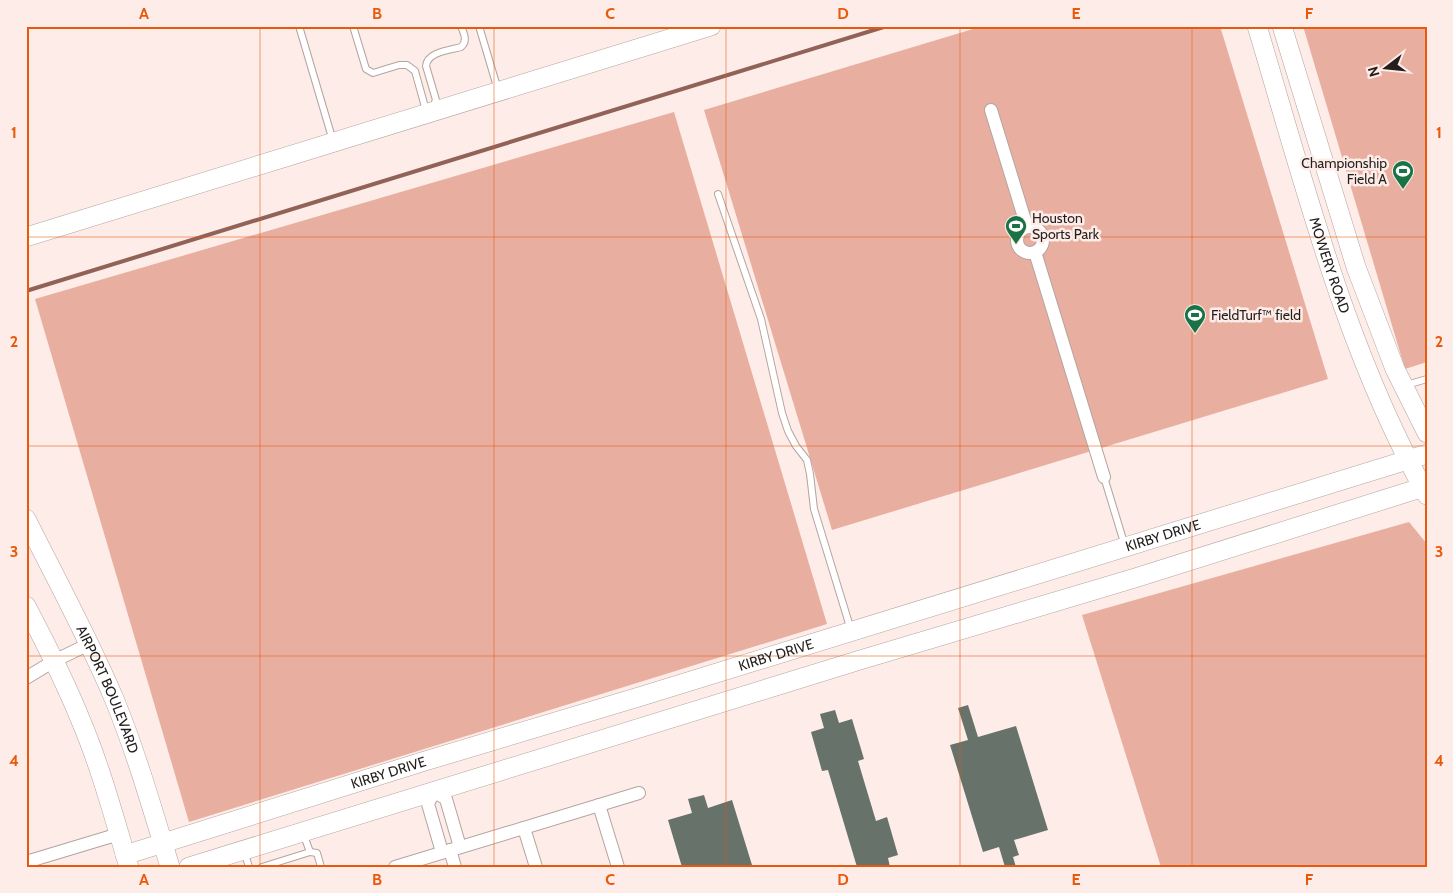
<svg xmlns="http://www.w3.org/2000/svg" width="1453" height="893" font-family="Cabin,sans-serif">
<style>
.green{fill:#e8afa1}
.lines{fill:none;stroke-linecap:round;stroke-linejoin:round}
.stream{stroke:#916358;stroke-width:4}
.building{fill:#66726a}
.lane-casing{stroke:#b4a4a0;stroke-width:8}
.street-casing{stroke:#b4a4a0;stroke-width:14}
.secondary-casing{stroke:#b4a4a0;stroke-width:20}
.lane{stroke:#fff;stroke-width:6}
.street{stroke:#fff;stroke-width:12}
.secondary{stroke:#fff;stroke-width:19}
.grid{fill:none;stroke:#e8590c;stroke-width:1;stroke-opacity:0.55}
.labels{text-anchor:middle;stroke-width:5;stroke-linejoin:round;paint-order:stroke}
.poi-label{font-size:14px;fill:#241e1d;stroke:#fdece7;text-anchor:start}
.street-label{font-size:14px;fill:#241e1d;stroke:#fdece7}
.neatline{fill:none;stroke:#e8590c;stroke-width:2}
.grid-label{font-size:16px;text-anchor:middle;font-weight:bold;fill:#e8590c}
</style>
<rect width="100%" height="100%" fill="#fdece7"/>
<g class="green">
<polygon points="983,26 1220,26 1328,379 832,530 704,110"/>
<polygon points="1303,26 1427,26 1427,362 1405,369"/>
<polygon points="674,112 827,624 189,822 35,299"/>
<polygon points="1409,522 1427,544 1427,867 1161,867 1082,615"/>
</g>
<g class="lines">
<polyline class="stream" points="26,291 887,26"/>
</g>
<g class="building">
<polygon points="968,705 978,737 1016,726 1048,830 1014,840 1019,855 1013,857 1016,867 1005,867 999,847 983,852 950,745 968,740 958,708"/>
<polygon points="835,710 839,723 852,719 864,759 858,761 876,821 887,817 898,855 888,858 890,867 857,867 828,770 822,771 811,732 824,728 820,714"/>
<polygon points="704,795 708,808 732,800 752,865 746,867 682,867 668,820 692,813 688,799"/>
</g>
<g class="lines">
<g class="lane-casing">
<g id="lane">
<polyline points="299,26 333,141"/>
<polyline points="353,26 366,69 373,73 399,65 407,65 415,71 425,107 430,108"/>
<polyline points="479,26 498,90"/>
<path d="M433,107L436,100L426,66C427,52 450,50 461,47C468,41 464,34 461,26"/>
<polyline points="718,194 761,319 782,413 788,431 796,446 807,460 810,474 814,509 851,630"/>
<polyline points="1406,385 1427,379"/>
<polyline points="1104,477 1125,546"/>
<polyline points="303,833 310,852 317,853 321,867"/>
<polyline points="244,851 249,867"/>
<polyline points="262,867 310,852"/>
</g>
</g>
<g class="street-casing">
<g id="street">
<polyline points="991,110 1027,227"/>
<circle cx="1030" cy="240" r="13"/>
<polyline points="1035,252 1104,477"/>
<polyline points="26,678 54,661 89,644"/>
<polyline points="599,805 618,867"/>
<polyline points="524,828 536,867"/>
<polyline points="450,850 455,867"/>
<polyline points="442,852 428,804 434,791 446,799 460,847"/>
<polyline points="26,862 119,834"/>
<polyline points="395,867 639,793"/>
</g>
</g>
<g class="secondary-casing">
<g id="secondary">
<path id="s1" d="M1257,26C1304,182 1346,352 1427,495"/>
<polyline points="1282,26 1356,267 1395,369 1427,433"/>
<polyline points="26,237 711,26"/>
<path id="s2" d="M26,519C56,579 89,639 115,701C137,755 153,811 170,867"/>
<path d="M26,606C46,644 65,681 81,721C101,768 114,818 129,867"/>
<path id="s3" d="M125,855L425,761L642,696L1427,454"/>
<polyline points="189,867 860,660 1135,578 1427,486"/>
</g>
</g>
<use href="#lane" class="lane"/>
<use href="#street" class="street"/>
<use href="#secondary" class="secondary"/>
</g>
<path class="grid" d="M260,26V867M494,26V867M726,26V867M960,26V867M1192,26V867M26,237H1427M26,446H1427M26,656H1427"/>
<defs>
<g id="stadium-pin" transform="scale(1.125)"><path d="M0 17L-7.5 6A9.5 9.5 0 1 1 7.5 6Z" fill="#197347" stroke="#fdece7"/><path d="M0-5a6.5 5 0 1 0 0 10a6.5 5 0 1 0 0-10ZM-3.5-1.8h7v3.6h-7Z" fill="#fff"/></g>
</defs>
<g fill-rule="evenodd">
<use href="#stadium-pin" x="1403" y="171"/>
<use href="#stadium-pin" x="1016" y="226"/>
<use href="#stadium-pin" x="1195" y="315"/>
</g>
<g class="labels">
<g class="poi-label">
<text x="1387" y="168" text-anchor="end">Championship<tspan x="1387" dy="16">Field A</tspan></text>
<text x="1032" y="223">Houston<tspan x="1032" dy="16">Sports Park</tspan></text>
<text x="1211" y="320">FieldTurf™ field</text>
</g>
<g class="street-label">
<text dy="5" stroke="none"><textPath href="#s1" startOffset="250">MOWERY ROAD</textPath></text>
<text dy="5" stroke="none"><textPath href="#s3" startOffset="1086">KIRBY DRIVE</textPath></text>
<text dy="5" stroke="none"><textPath href="#s3" startOffset="681">KIRBY DRIVE</textPath></text>
<text dy="5" stroke="none"><textPath href="#s2" startOffset="189">AIRPORT BOULEVARD</textPath></text>
<text dy="5" stroke="none"><textPath href="#s3" startOffset="276">KIRBY DRIVE</textPath></text>
</g>
</g>
<rect width="1453" height="893" fill="none" stroke="#fdece7" stroke-width="55"/>
<g transform="translate(1386 68) rotate(254)" stroke="#fdece7" stroke-width="4" paint-order="stroke">
<path d="M0-4L9 19L0 12L-9 19Z" fill="#241e1d"/>
<text y="-8" font-size="14" font-weight="bold" text-anchor="middle" fill="#241e1d">N</text>
</g>
<rect x="28" y="28" width="1398" height="838" class="neatline"/>
<g class="grid-label">
<text x="144" y="19">A</text>
<text x="377" y="19">B</text>
<text x="610" y="19">C</text>
<text x="843" y="19">D</text>
<text x="1076" y="19">E</text>
<text x="1309" y="19">F</text>
<text x="14" y="138">1</text>
<text x="1439" y="138">1</text>
<text x="14" y="347">2</text>
<text x="1439" y="347">2</text>
<text x="14" y="557">3</text>
<text x="1439" y="557">3</text>
<text x="14" y="766">4</text>
<text x="1439" y="766">4</text>
<text x="144" y="885">A</text>
<text x="377" y="885">B</text>
<text x="610" y="885">C</text>
<text x="843" y="885">D</text>
<text x="1076" y="885">E</text>
<text x="1309" y="885">F</text>
</g>
</svg>
